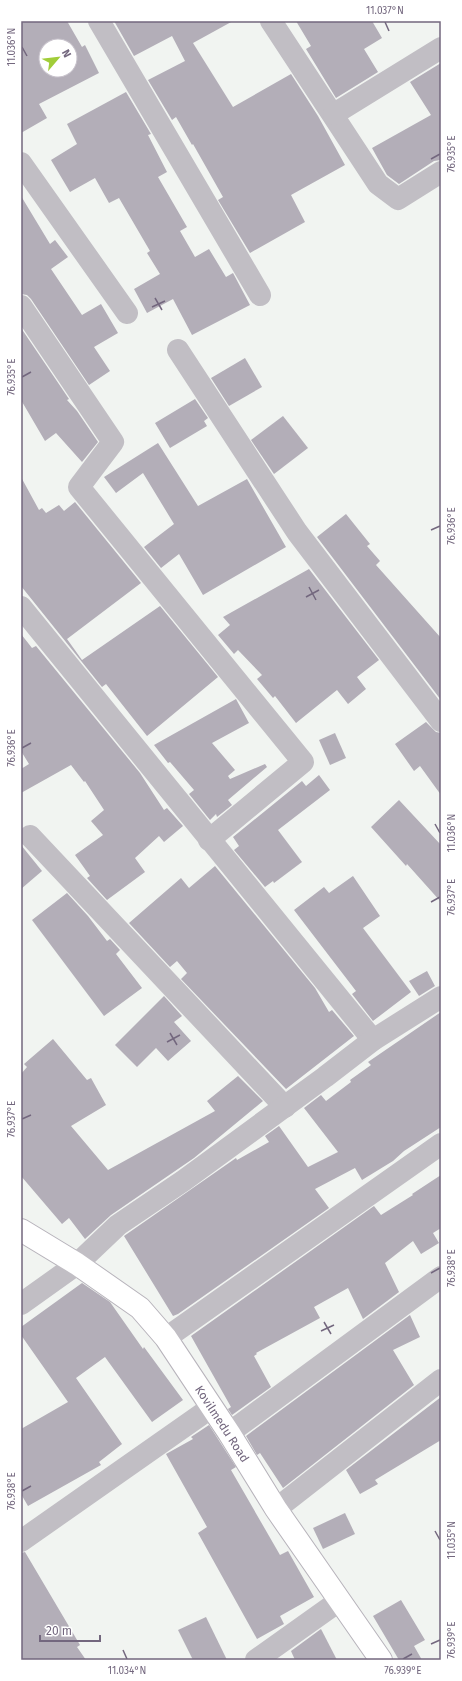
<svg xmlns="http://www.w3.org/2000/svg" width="462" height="1681" font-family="'Fira Sans',sans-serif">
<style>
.building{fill:#b3aeb8;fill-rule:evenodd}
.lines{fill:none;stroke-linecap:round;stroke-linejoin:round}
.secondary-casing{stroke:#b7b3bb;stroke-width:24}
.street{stroke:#c1bec4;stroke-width:22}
.secondary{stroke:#fff;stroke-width:22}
.ticks{fill:none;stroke:#73677e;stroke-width:1.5}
.labels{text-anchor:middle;stroke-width:4;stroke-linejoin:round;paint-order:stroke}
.street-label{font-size:12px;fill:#73677e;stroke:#fff}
.neatline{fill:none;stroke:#73677e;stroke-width:1.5}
.ticks-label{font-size:10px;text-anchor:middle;fill:#73677e}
</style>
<rect width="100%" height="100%" fill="#f1f4f1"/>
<g class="building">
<path d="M21,21H67L82,47L85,45L99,73L39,104L47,118L21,133ZM46,46H70V70H46Z"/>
<polygon points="114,21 233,21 193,43 233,107 291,74 318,116 345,165 291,195 305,222 250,253 218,200 223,197 193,144 192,145 176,117 172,120 148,80 185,61 172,36 134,56"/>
<polygon points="296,21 372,21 382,38 364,49 378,72 336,98 306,49 311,46"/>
<polygon points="441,63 441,160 434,161 399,184 387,175 372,148 431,115 410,82"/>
<polygon points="126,92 151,134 148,135 167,172 158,177 187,227 180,231 195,257 209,249 226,277 233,273 250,305 192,335 173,299 147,313 134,289 160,274 147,253 150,251 119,198 109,203 95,178 70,192 51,160 77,144 67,124"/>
<polygon points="21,196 50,244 55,240 68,257 51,269 82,315 101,304 118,333 94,347 110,371 89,385 31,299 27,295 21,294"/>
<polygon points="21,328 69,399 67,400 77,411 98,442 82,462 56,433 45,441 21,400"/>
<polygon points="245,358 262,387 229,406 211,378"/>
<polygon points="195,399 208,418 204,421 207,426 170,448 155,423"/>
<polygon points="283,416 308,448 274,474 251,440"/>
<polygon points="158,443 198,506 247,479 286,547 203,595 179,554 161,568 144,547 174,524 143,473 116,493 104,477"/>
<polygon points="21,477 39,510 42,508 46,513 59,505 64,511 75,502 141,583 67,639 82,660 160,606 218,677 147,736 106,684 102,687 21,586"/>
<polygon points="346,514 370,544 367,546 380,561 376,565 441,638 441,700 317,537"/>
<polygon points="309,569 379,660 357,677 366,689 348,704 337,690 296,723 275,696 273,698 257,679 262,675 238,650 234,654 218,635 230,625 223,617"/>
<polygon points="21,634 32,648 36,646 140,773 164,810 167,808 183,826 164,842 159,836 135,858 145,872 107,900 87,878 90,876 75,855 103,835 91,821 104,810 85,781 84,782 71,765 21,793 21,769 29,764 21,751"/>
<polygon points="236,699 249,723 212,743 235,770 228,776 230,779 265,764 267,767 228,800 232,805 217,817 216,814 210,820 189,794 194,790 170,762 168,763 154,745"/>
<polygon points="426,722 436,732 441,733 441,795 420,766 414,771 395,744"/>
<polygon points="335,733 346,758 330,765 319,740"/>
<polygon points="319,775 330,790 278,830 302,862 274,883 273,881 265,887 234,850 239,846 233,837 302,781 306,786"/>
<polygon points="399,800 441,845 441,902 407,864 406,866 371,827"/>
<polygon points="21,845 42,871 21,889"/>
<polygon points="215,866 315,988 329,1012 332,1010 354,1036 286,1089 181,979 187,973 177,961 170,967 129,923 181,878 189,888"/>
<polygon points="353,876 380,916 363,928 411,992 373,1021 352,994 356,991 294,910 324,887 329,893"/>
<polygon points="67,893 88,916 107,941 110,939 120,950 116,954 142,988 104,1016 32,920"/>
<polygon points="427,971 435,986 419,996 409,981"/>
<polygon points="164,996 182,1016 174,1022 191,1041 168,1061 156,1048 137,1067 115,1045"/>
<polygon points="441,1012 441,1127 404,1151 393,1161 362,1180 355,1168 315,1189 329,1208 178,1314 173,1316 124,1236 236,1158 237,1160 269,1142 265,1136 279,1126 308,1167 338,1152 304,1108 321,1095 326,1101 351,1082 350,1080 371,1065 368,1062"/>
<polygon points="53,1039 87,1080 91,1078 106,1105 71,1126 108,1170 215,1111 207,1101 238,1076 263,1101 194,1158 111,1215 85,1239 69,1218 62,1224 21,1176 21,1074 27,1067 24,1064"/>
<polygon points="441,1175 441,1228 433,1233 439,1243 421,1254 413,1241 385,1263 399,1292 363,1319 348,1288 314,1307 320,1318 256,1353 257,1354 254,1356 271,1387 232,1415 228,1409 231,1407 191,1336 374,1206 381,1215 413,1195 412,1194"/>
<polygon points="82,1283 110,1302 143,1349 144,1347 183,1400 152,1422 105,1357 76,1378 122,1444 99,1462 101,1465 28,1506 21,1494 21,1429 68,1402 21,1335 21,1327"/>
<polygon points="410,1315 420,1337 393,1350 414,1385 283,1488 260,1453 257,1455 246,1436"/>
<polygon points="441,1397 441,1440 375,1480 378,1484 360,1494 346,1470"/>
<polygon points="209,1425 236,1467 231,1470 280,1555 288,1551 314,1597 280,1616 284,1624 257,1639 198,1533 207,1527 166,1454 193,1439 191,1437"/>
<polygon points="345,1513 355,1534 323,1549 313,1528"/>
<polygon points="25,1552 80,1645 77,1647 86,1660 21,1660 21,1553"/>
<polygon points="401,1600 425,1640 414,1646 422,1660 399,1660 373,1616"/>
<polygon points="206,1617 227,1660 193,1660 178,1630"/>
<polygon points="321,1629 337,1660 295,1660 291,1651"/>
</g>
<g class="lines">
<g class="secondary-casing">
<polyline id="secondary" points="21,1230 77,1264 140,1308 166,1338 229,1433 276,1509 381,1660"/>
</g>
<g class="street">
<polyline points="99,21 260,295"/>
<polyline points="271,21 378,184 398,199 441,172"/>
<polyline points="334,114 441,48"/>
<polyline points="21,163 127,313"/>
<polyline points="21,306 113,442 79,487 303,762 209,840"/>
<polyline points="178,350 297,532 441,721"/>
<polyline points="21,607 373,1040"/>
<polyline points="30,836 285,1107"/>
<polyline points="21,1304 77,1264 118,1225 183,1181 325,1077 373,1040 441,997"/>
<polyline points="166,1338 441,1144"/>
<polyline points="229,1433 441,1277"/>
<polyline points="276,1509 441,1380"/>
<polyline points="21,1541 212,1407"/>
<polyline points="256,1660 339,1601"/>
</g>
<use href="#secondary" class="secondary"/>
</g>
<path class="ticks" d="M385,22L389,31M22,47L27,56M431,159L440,154M155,298L162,310M152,307L165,301M22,377L31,372M431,530L440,526M309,587L316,600M306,597L319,590M22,748L31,743M435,824L440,833M431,902L440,897M170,1033L177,1045M167,1042L180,1035M22,1119L31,1115M431,1273L440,1268M324,1322L331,1334M321,1331L334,1325M22,1491L31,1486M435,1531L440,1540M431,1644L440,1640M123,1650L127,1659M403,1659L412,1654"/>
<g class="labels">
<g class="street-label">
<text transform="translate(222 1424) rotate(57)" y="4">Kovilmedu Road</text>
</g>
</g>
<rect width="462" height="1681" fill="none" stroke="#ffffff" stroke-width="44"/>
<g transform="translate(58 58) rotate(62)"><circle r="19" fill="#ffffff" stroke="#c7c2cb"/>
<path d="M0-3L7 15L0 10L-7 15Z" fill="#a1cd39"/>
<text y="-6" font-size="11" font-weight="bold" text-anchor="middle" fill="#73677e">N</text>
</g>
<path d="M40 1635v6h60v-6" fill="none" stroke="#73677e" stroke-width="2"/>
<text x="46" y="1635" font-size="12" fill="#73677e" stroke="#ffffff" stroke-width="3" paint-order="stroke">20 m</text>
<rect x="22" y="22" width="418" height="1637" class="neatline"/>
<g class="ticks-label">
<text x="385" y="14">11.037°N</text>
<text transform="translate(11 47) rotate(-90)" y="4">11.036°N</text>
<text transform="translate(451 154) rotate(-90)" y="4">76.935°E</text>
<text transform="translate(11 377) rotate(-90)" y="4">76.935°E</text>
<text transform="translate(451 526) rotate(-90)" y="4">76.936°E</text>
<text transform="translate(11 748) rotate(-90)" y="4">76.936°E</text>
<text transform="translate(451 833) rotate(-90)" y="4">11.036°N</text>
<text transform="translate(451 897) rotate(-90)" y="4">76.937°E</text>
<text transform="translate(11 1119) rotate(-90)" y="4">76.937°E</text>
<text transform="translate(451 1268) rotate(-90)" y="4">76.938°E</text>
<text transform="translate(11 1491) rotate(-90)" y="4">76.938°E</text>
<text transform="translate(451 1540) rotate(-90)" y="4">11.035°N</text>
<text transform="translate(451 1640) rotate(-90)" y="4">76.939°E</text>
<text x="127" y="1674">11.034°N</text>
<text x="403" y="1674">76.939°E</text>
</g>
</svg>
